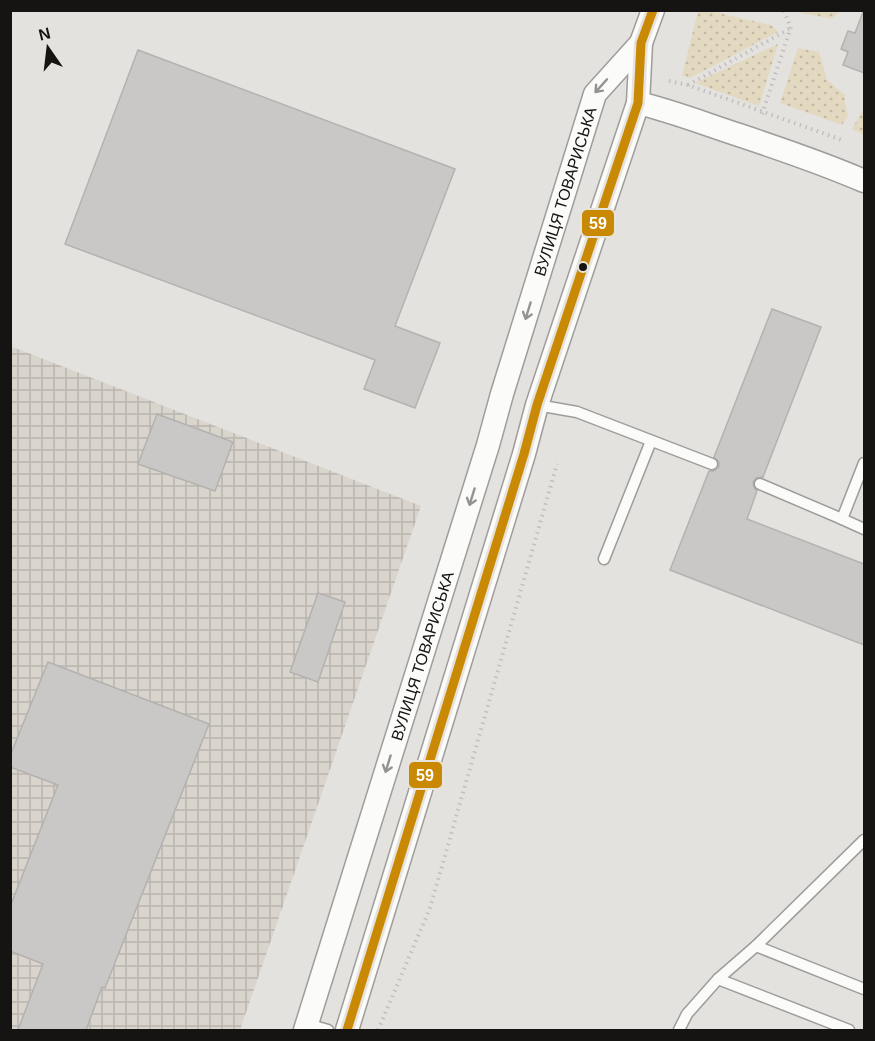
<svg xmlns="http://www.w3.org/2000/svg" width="875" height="1041" font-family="Arial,sans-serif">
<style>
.industrial{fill:url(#industrial-grid)}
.grass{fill:url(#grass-dots)}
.building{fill:#cac8c6;stroke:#b4b2b0;stroke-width:1.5}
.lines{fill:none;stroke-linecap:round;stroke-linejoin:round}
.lane-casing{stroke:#9e9d9b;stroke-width:13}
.street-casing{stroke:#9e9d9b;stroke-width:25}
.path{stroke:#c0c0bf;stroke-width:4;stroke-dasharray:1.5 4.5;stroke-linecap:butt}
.lane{stroke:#fbfbfa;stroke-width:10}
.street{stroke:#fbfbfa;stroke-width:22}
.bus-1-casing{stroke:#e6e3dd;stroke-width:14}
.bus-1{stroke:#ca8904;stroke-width:9}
.oneway{stroke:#949392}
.bus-dot{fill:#151412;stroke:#e6e3dd;stroke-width:2}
.labels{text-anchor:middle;stroke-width:6;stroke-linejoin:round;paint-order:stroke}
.street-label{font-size:16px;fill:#151412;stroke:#e6e3dd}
.line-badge{stroke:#e6e3dd;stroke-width:2}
.badge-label{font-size:16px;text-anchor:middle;font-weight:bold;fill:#fff}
</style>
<defs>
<pattern id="industrial-grid" width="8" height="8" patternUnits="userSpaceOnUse" patternTransform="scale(1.5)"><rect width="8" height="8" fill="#d9d5cd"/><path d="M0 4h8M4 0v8" fill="none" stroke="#b9b6af"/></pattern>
<pattern id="grass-dots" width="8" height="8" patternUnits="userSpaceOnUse" patternTransform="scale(1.5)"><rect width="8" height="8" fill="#e3d9c0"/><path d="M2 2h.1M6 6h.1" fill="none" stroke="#c2b9a4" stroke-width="1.8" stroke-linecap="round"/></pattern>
</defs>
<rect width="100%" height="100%" fill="#e4e2df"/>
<polygon class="industrial" points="10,346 421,506 240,1030 11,1030"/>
<g class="grass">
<polygon points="698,11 710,11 771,25 778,32 690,78 682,76"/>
<polygon points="792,11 841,11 832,19"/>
<polygon points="778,44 759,106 695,83"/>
<polygon points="798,48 819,52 827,80 845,95 845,103 848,115 842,125 780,103"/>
<polygon points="864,108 864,135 852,129"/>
</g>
<g class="building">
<polygon points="863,12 864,13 864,73 843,65 848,52 841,49 848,31 855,33"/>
<polygon points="138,50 455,169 395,326 440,343 415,408 364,389 375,360 65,244"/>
<polygon points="772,309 821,327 763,477 756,478 753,482 754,488 757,491 747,519 864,564 864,645 670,570 709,471 714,471 719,467 719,462 714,457"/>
<polygon points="157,414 233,442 215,491 138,464"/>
<polygon points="318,593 345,602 318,682 290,672"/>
<polygon points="48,662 209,724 105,988 102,987 86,1030 18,1030 43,964 10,951 10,907 58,785 10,767 10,756"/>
</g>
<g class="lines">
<g class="lane-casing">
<g id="lane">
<polyline points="537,405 577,412 712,464"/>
<polyline points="864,463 842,519 864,529"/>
<polyline points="760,484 842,519"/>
<polyline points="604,559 651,441"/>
<polyline points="756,946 864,989"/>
<polyline points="718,979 849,1030"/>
<polyline points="307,1024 328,1030"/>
<polyline points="679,1030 687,1014 718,979 756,946 864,840"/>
</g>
</g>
<g class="street-casing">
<g id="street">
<path d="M638,103C672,111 705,124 739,135C781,149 823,163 864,181"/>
<path id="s1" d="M305,1030L488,445L502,394L595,94L641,43"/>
<polyline points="347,1030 524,454 537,405 638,103 641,43 653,10"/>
</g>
</g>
<g class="path">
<polyline points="669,81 688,85 842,140"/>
<polyline points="688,85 791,28"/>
<polyline points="762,114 791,27 783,10"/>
<polyline points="378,1030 430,908 557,464"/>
</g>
<use href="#lane" class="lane"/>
<use href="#street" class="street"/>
<g class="bus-1-casing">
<polyline id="bus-1" points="347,1030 524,454 537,405 638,103 641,43 653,10"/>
</g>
<use href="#bus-1" class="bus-1"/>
</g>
<defs><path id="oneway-shaft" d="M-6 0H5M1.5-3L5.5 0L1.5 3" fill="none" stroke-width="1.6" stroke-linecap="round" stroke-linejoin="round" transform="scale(1.5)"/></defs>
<g class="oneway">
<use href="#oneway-shaft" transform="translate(601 86) rotate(132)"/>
<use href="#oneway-shaft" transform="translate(528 311) rotate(107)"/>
<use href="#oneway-shaft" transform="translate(472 497) rotate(107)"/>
<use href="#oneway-shaft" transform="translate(388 764) rotate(107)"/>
</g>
<circle class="bus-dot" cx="583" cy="267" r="5"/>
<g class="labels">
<g class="street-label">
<text dy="6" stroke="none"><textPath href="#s1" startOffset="878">ВУЛИЦЯ ТОВАРИСЬКА</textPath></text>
<text dy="6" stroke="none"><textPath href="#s1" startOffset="392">ВУЛИЦЯ ТОВАРИСЬКА</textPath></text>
</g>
</g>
<g class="line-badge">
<rect x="581" y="209" width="34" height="28" rx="6" fill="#ca8904"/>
<rect x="408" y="761" width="35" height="28" rx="6" fill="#ca8904"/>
</g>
<g class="badge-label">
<text x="598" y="229">59</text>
<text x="425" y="781">59</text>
</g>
<rect width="875" height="1041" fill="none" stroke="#151412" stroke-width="24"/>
<g transform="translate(48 48) rotate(346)" stroke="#e6e3dd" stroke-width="4.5" paint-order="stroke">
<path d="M0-4.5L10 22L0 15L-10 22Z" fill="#151412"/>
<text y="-9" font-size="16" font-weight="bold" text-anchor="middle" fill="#151412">N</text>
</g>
</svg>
